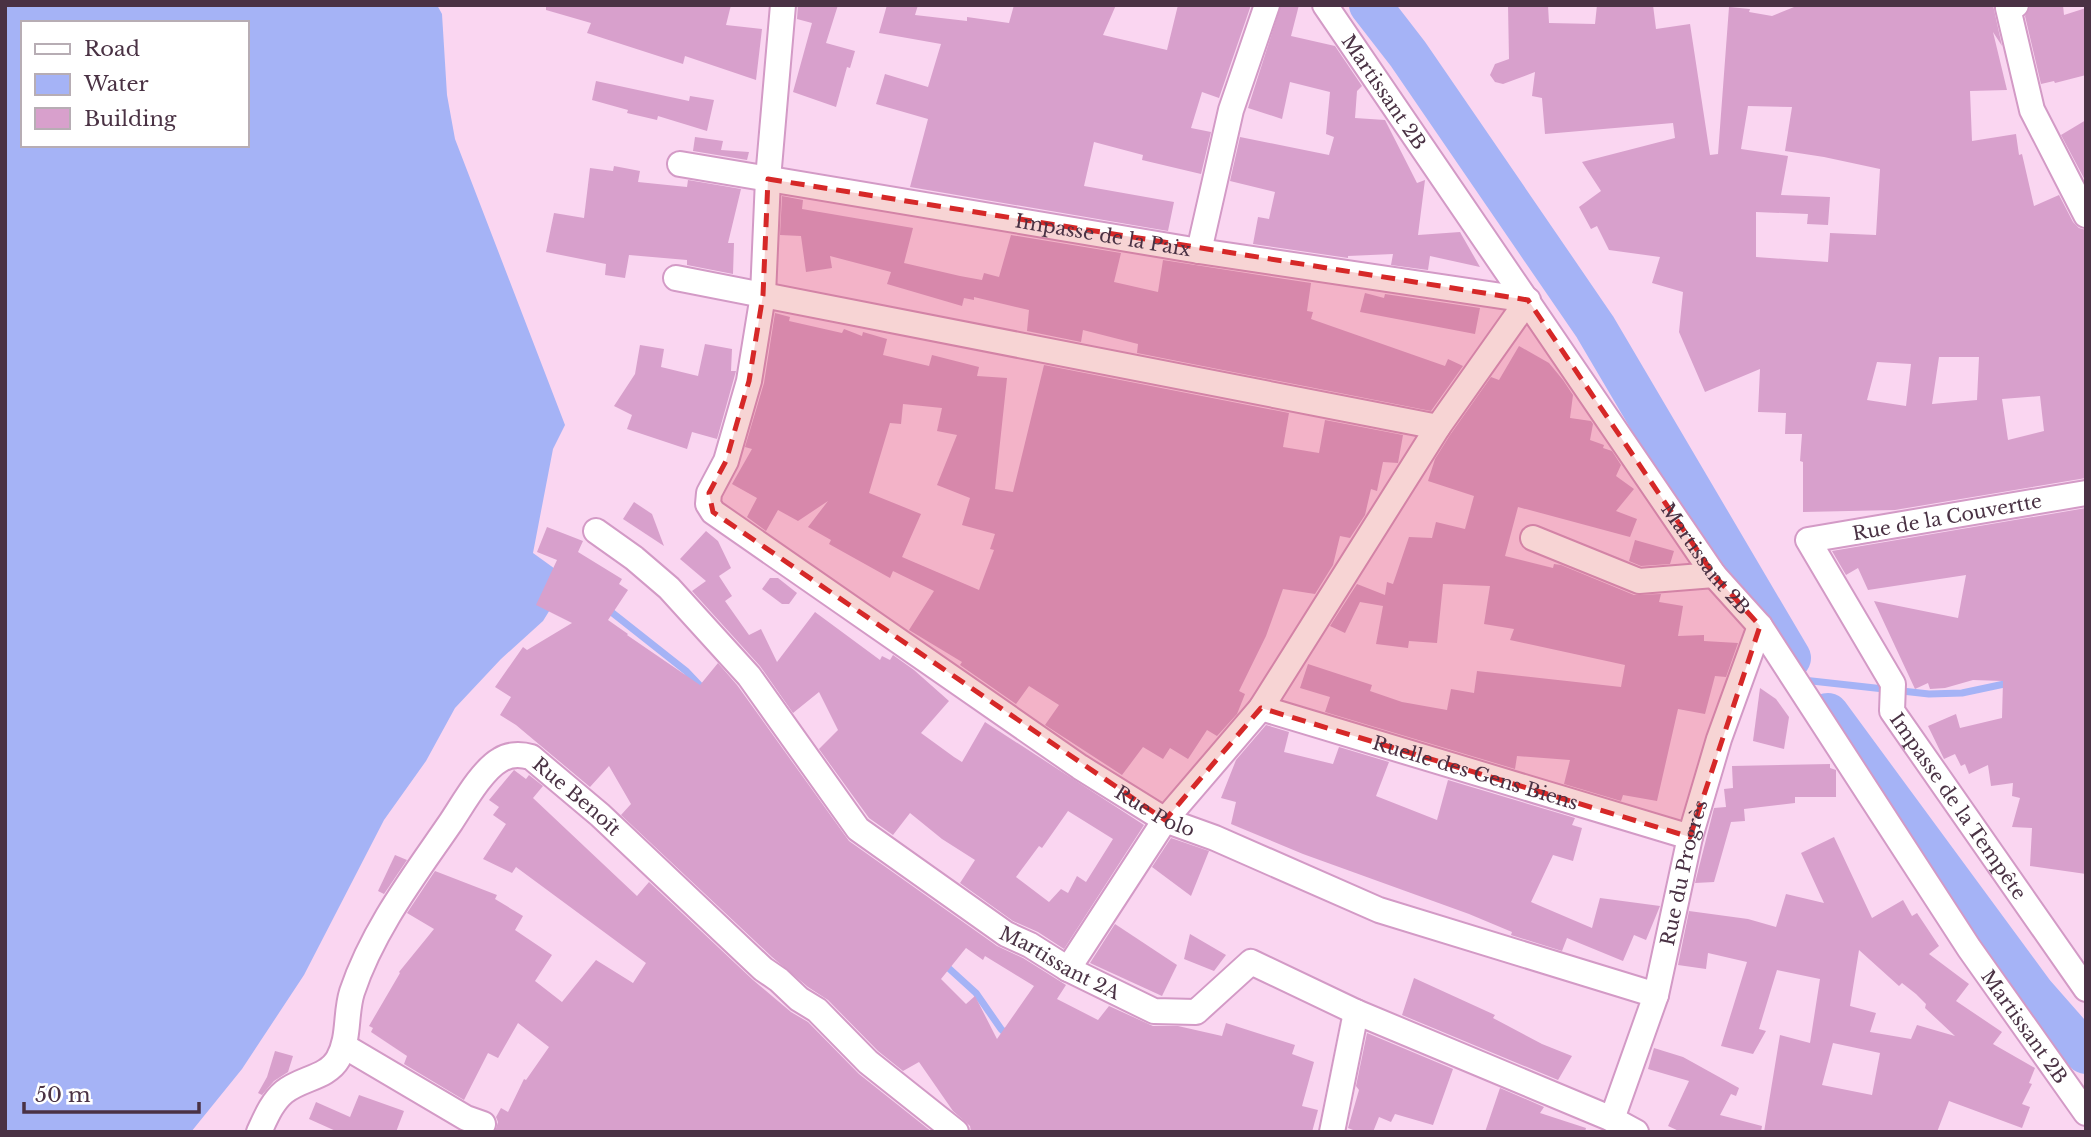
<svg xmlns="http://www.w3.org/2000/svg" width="2091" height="1137" font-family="'Libre Baskerville',serif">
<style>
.water{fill:#a5b3f6;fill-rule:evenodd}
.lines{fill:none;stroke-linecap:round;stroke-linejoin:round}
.stream{stroke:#a5b3f6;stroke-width:7}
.river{stroke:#a5b3f6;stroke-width:42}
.building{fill:#d8a0cc;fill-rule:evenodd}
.minor-casing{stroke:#d39ac6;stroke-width:28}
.minor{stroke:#fff;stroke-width:24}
.marked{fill:#d62828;fill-opacity:0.2;stroke:#d62828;stroke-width:5;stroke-dasharray:14 9;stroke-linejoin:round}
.labels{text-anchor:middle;stroke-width:7;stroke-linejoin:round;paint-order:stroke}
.street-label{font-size:19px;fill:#4a3244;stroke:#fff}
</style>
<rect width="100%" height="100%" fill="#fad6f1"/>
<path class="water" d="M5,5H437L442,14L447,95L455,139L565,425L553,449L533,553L569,579L543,621L501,659L455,708L426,761L384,820L304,975L242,1069L191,1132H5ZM23,23H247V145H23Z"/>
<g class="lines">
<g class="stream">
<polyline points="605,607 686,671 703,689"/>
<polyline points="1803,680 1929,694 1962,693 2009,683"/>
<polyline points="943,963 976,993 1001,1029 1009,1037"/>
</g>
<g class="river">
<polyline points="1370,5 1408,54 1595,327 1790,658"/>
<polyline points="1828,714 2034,994 2086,1053"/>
</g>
</g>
<g class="building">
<polygon points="546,5 731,5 726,25 762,29 756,80 685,56 683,64 587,33 591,23 546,10"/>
<polygon points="798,5 838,5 826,43 855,51 850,68 847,67 836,107 793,92 812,23 797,19"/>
<polygon points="887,5 918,5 915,15 967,21 967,17 1009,23 1014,5 1116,5 1103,35 1167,50 1178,5 1251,5 1219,98 1202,92 1191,128 1211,132 1201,174 1142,160 1143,155 1094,142 1084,186 1174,202 1168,231 910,187 928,119 876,104 885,74 928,87 941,44 879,33"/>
<polygon points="1281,5 1299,5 1291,36 1335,46 1362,86 1357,91 1355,118 1385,120 1417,183 1425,180 1418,235 1460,232 1480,267 1430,256 1428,270 1391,265 1393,254 1348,256 1348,258 1253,244 1258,217 1269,219 1275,192 1230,181 1240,137 1329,155 1334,137 1326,134 1330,92 1290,82 1282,119 1248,108"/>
<path d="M1508,5H1548L1549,23L1595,24L1597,5H1653L1656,29L1690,24L1710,155L1718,154L1729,7L1750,9L1749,12L1772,16L1799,5H1993L2002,46L1993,32L2007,90L1970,91L1972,141L2016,134L2019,155L2022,154L2034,206L2059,195L2073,222L2079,228L2086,230V478L1895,510L1803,512V462L1800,461L1802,434H1785L1786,413L1758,412L1760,369L1705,392L1679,332L1683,292L1652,283L1660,257L1609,250L1597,226L1591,229L1579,207L1601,191L1582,162L1675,138L1673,123L1545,134L1542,98L1532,96L1535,72L1503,84L1495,82L1490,75L1495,64L1509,59ZM1748,106L1792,107L1785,151L1824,157L1880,169L1876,235L1830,233L1828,262L1756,257V212L1808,214L1807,224L1828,225L1830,197L1781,195L1788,156L1741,149ZM1939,357H1979L1977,400L1932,404ZM1877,362L1911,364L1906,406L1867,400ZM2040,396L2044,431L2008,440L2002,399Z"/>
<polygon points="2031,5 2063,5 2064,15 2086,8 2086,75 2055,83 2054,81 2041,84 2025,16"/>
<polygon points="596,81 689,101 690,96 714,100 707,131 658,116 657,120 627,113 628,110 592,100"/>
<polygon points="2086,120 2086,182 2061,135"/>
<polygon points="695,137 723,141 721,150 749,152 747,160 693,151"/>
<polygon points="614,166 640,171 638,182 687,187 688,180 741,189 728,243 734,243 733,274 687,265 687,260 629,255 625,278 605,275 606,264 546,252 554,213 584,218 590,168 613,171"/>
<polygon points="782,196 803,200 802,209 913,228 904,263 960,276 982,280 984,273 999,277 1011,235 1121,253 1114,282 1158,292 1163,260 1311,283 1307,311 1313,312 1311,319 1445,366 1448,359 1463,366 1431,411 1137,353 1138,344 1083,330 1081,342 1027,331 1029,310 974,297 974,300 964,298 962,306 887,284 891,272 830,256 832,268 806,272 801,236 780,235"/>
<polygon points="1365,293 1384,298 1385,294 1480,308 1475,334 1360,312"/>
<path d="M775,313L790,317L789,321L842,333L844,329L862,336L863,332L887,339L883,355L929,366L932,355L979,367L977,376L1007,378L995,489L1013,492L1044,365L1289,413L1283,447L1319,453L1325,420L1403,435L1398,463L1383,462L1377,491L1371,489L1365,515L1350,538L1340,536L1333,565L1315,594L1283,589L1266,636L1239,691L1245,694L1237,714L1217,736L1207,730L1188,759L1170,748L1163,759L1143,747L1122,775L1045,725L1059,705L1029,686L1016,704L960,665L962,662L909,630L934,591L893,571L890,578L829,544L831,540L808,527L828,501L798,521L778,510L766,531L747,517L757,498L732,484L752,449L745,447L764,383ZM903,404L942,408L937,431L957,435L937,485L970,498L962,525L995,534L990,549L994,550L979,590L902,557L921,514L869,493L890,423L901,424Z"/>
<polygon points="705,344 732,349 731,371 736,371 717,439 692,432 687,449 627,429 632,415 614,406 635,374 640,345 664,349 661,367 698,376"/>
<polygon points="1519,346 1549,363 1563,380 1573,395 1570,418 1591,421 1593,424 1590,440 1604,445 1603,448 1612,451 1621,465 1616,476 1634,489 1616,511 1637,519 1630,537 1518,507 1505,556 1553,568 1554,564 1561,565 1634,595 1661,594 1659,602 1683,606 1678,636 1704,635 1704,641 1738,643 1726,677 1715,676 1705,714 1678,709 1657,801 1623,795 1621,801 1564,784 1570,760 1517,756 1515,769 1325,712 1330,697 1300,688 1308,664 1372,685 1370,691 1402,702 1447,710 1451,689 1474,693 1477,671 1621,687 1625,665 1510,640 1514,629 1484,624 1490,586 1443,584 1437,643 1409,641 1408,648 1376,644 1383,606 1360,602 1345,633 1330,626 1357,584 1385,595 1387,582 1393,584 1409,537 1432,538 1436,522 1465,529 1474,496 1428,481 1435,459 1450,435 1491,377 1499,380"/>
<polygon points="634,502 652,514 664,546 623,519"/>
<polygon points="2086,508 2086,874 2030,866 2032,828 2012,827 2020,798 2012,796 2013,783 1991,786 1988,765 1969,774 1965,764 1961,766 1955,754 1944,759 1928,726 1956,714 1960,728 2002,718 2003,681 1973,680 1945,688 1930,689 1928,683 1915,689 1874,601 1958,618 1966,575 1868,590 1858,568 1846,575 1832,551"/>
<path d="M547,527L583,541L578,552L622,579L619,584L628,590L608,620L628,634L627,635L700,685L718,663L737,685L849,841L997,946L1023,958L1066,985L1057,999L1098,1020L1109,1006L1153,1026H1178L1222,1036L1226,1023L1295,1045L1292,1054L1314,1062L1302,1106L1318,1110L1312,1132H971L970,1126L953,1111L919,1062L903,1071L878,1051L828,1000L808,987L772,957L621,815L631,804L609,766L590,787L516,725L500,715L511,697L495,687L523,647L527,650L572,623L536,605L557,560L537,552ZM966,948L983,960L985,956L1034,986L997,1039L975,996L966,1004L941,979Z"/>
<path d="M706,531L718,541L731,568L719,576L732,596L725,601L749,635L761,629L777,662L815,612L880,660L882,656L890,660L893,655L914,670L949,701L921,733L954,757L962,762L985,722L1144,825L1064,949L1038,932L1013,921L960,883L975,860L942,839L910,813L893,835L869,818L819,749L838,730L819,692L793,713L760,666L692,591L706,581L680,559ZM1068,811L1113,839L1086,882L1077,876L1068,893L1061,889L1049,902L1016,877L1039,846L1042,848Z"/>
<polygon points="1635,540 1674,551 1670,564 1641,566 1629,561"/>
<polygon points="770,578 778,578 797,593 789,604 782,604 762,589"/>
<polygon points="1760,688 1776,699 1789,717 1784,749 1753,741"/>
<polygon points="1266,725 1289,732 1284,752 1333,764 1339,747 1389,762 1376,796 1437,820 1448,780 1575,818 1572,825 1582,828 1573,861 1553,855 1531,902 1592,928 1600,898 1660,906 1646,940 1634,935 1623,961 1567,938 1562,951 1511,935 1512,932 1469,914 1303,854 1231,824 1236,802 1221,798 1236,760"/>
<polygon points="1830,764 1830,768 1836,770 1836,797 1795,797 1795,803 1744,809 1745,821 1731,822 1714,882 1695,883 1714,808 1726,807 1724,789 1733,788 1732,766"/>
<polygon points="514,770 526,779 529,775 543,786 533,798 637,896 649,882 753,980 791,1012 808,1022 859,1074 932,1132 495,1132 498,1122 496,1117 501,1108 508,1112 524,1079 526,1080 549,1047 518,1023 498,1058 488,1053 464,1100 404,1064 407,1056 371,1032 373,1028 369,1026 400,973 399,972 434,929 407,913 435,871 497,895 495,899 523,916 515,930 552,955 535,981 562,1002 596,960 633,983 646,963 516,867 512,873 483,859 506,824 493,815 499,807 489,800"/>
<path d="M1834,837L1872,918L1903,900L1912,916L1917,913L1939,946L1929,954L1969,984L1956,1001L2002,1032L1993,1044L2035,1068L2029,1083L2032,1084L2022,1104L2030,1107L2022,1128L1949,1101L1937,1132H1764L1780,1035L1810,1043L1820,979L1777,970L1759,1029L1766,1031L1753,1054L1721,1046L1747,962L1708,953L1706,969L1678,965L1689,911L1748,919L1776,927L1786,894L1824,903L1801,853ZM1859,950L1899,986L1902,983L1916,994L1926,1004L1925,1008L1955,1036L1917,1025L1911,1039L1870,1032L1876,1013L1850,1006ZM1833,1043L1880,1053L1872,1095L1822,1085Z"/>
<polygon points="1171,838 1209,851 1191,896 1152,867"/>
<polygon points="395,855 407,860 384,894 378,891"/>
<polygon points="1115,924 1177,965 1162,996 1090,963"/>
<polygon points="1190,934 1226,955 1214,971 1184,959"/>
<polygon points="1414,978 1495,1015 1493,1018 1542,1044 1572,1056 1558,1080 1402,1015"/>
<polygon points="1367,1033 1453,1069 1433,1125 1395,1114 1391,1122 1379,1117 1373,1132 1358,1132 1348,1128 1359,1090 1356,1086"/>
<polygon points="1654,1048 1683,1057 1739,1088 1736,1096 1731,1094 1720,1115 1762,1126 1761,1132 1681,1132 1668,1126 1689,1081 1648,1069"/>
<polygon points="275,1051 293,1056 288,1072 274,1081 262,1095 258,1093 267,1077"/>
<polygon points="1500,1088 1544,1107 1540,1113 1586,1128 1585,1132 1485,1132"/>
<polygon points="359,1095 404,1111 396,1132 338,1132 309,1119 316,1102 350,1117"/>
</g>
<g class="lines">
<g class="minor-casing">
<g id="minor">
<path id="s1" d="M783,5L768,179L763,295L749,381L726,461L709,493L708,504L713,512L1080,767L1165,820L1215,838L1379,910L1656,995"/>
<path id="s2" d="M1325,5L1714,575L1760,626L1969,948L2086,1113"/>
<polyline points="2016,5 2008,8 2032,110 2086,215"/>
<path id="s3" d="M680,164L1199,251L1528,300L1438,427L1261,708L1165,820L1068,969"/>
<polyline points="1199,251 1231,110 1267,5"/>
<polyline points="676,278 1438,427"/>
<path id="s4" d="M2086,493L1808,540L1893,684L1892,711L2086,989"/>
<path id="s5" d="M596,531L634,558L669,588L749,676L858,829L1006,934L1030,945L1068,969L1154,1011L1196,1012L1251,962L1356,1012L1612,1119L1636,1132"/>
<polyline points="1533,538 1639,581 1714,575"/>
<path id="s6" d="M1261,708L1690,837"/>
<polyline points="344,1046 466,1118 483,1124"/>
<path id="s7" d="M1612,1119L1656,995L1690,837L1719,739L1760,626"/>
<path id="s8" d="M259,1132C266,1117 272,1102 284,1092C301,1078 327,1078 338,1059C350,1038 345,1014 352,992C373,929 414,876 451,822C463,804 482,770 500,760C509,754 521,754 531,757L600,815L763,969L779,980L799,999L817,1010L868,1062L956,1132"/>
<polyline points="1332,1132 1356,1012"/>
</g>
</g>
<use href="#minor" class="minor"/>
</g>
<path class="marked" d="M768,179L1528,300L1714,575L1760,626L1690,837L1261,708L1165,820L713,512L709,493L726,461L749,381L763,295Z"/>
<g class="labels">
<g class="street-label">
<text dy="7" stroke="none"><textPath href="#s2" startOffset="105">Martissant 2B</textPath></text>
<text dy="7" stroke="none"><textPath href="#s3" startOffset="429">Impasse de la Paix</textPath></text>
<text transform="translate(1947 517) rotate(-10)" y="7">Rue de la Couvertte</text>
<text dy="7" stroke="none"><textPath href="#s2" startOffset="672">Martissant 2B</textPath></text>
<text dy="7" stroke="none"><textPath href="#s6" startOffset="224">Ruelle des Gens Biens</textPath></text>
<text dy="7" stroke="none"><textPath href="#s8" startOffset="550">Rue Benoît</textPath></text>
<text dy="7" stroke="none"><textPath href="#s4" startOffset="592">Impasse de la Tempête</textPath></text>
<text dy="7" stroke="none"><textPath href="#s1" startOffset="1052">Rue Polo</textPath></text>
<text dy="7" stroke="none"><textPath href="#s7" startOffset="257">Rue du Progrès</textPath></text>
<text dy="7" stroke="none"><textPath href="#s5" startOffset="642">Martissant 2A</textPath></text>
<text dy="7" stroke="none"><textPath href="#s2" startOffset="1239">Martissant 2B</textPath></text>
</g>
</g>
<rect width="2091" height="1137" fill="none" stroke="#4a3244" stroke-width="14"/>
<rect x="21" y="21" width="228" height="126" fill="#ffffff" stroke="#b7adb4" stroke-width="2"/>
<rect x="35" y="44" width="35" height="10" fill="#ffffff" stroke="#b7adb4" stroke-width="2"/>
<text x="84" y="56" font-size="21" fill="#4a3244">Road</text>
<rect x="35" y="74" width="35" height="21" fill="#a5b3f6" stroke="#b7adb4" stroke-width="2"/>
<text x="84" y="91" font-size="21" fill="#4a3244">Water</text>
<rect x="35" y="108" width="35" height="21" fill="#d8a0cc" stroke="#b7adb4" stroke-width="2"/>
<text x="84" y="126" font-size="21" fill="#4a3244">Building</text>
<path d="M24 1102v10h175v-10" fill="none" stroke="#4a3244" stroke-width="3.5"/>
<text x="35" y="1102" font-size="21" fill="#4a3244" stroke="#ffffff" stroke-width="5" paint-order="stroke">50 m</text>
</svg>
